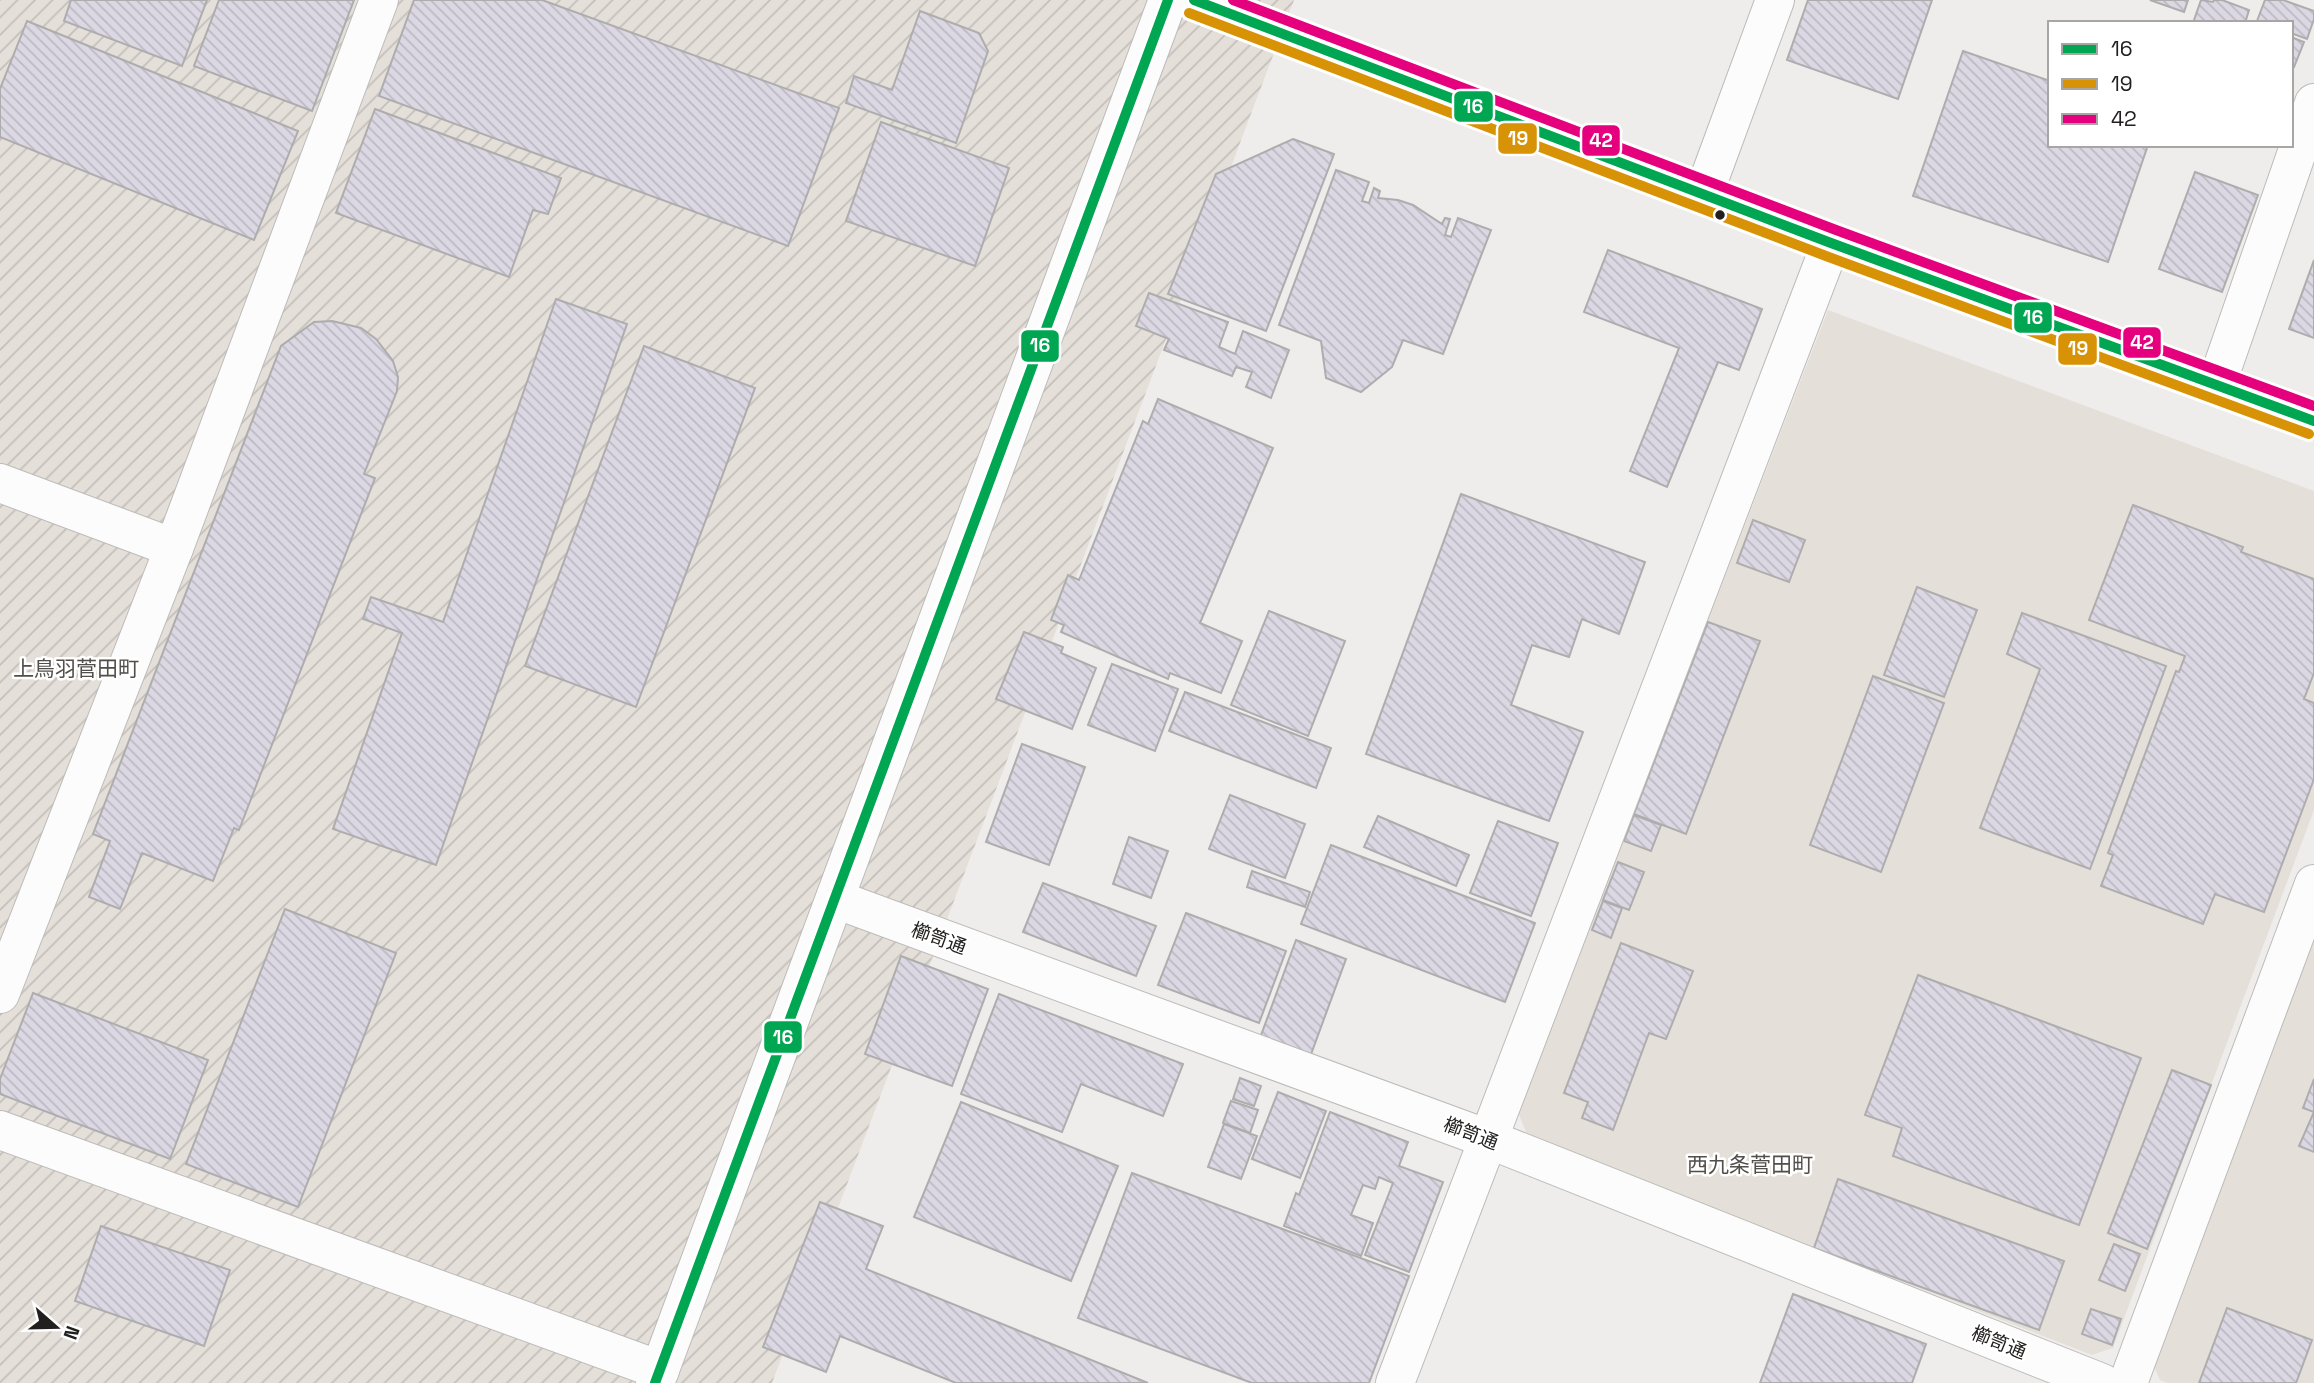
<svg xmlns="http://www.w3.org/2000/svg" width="2314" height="1383" font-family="'Space Grotesk','Noto Sans JP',sans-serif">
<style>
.built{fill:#e5dfd9}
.industrial{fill:url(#industrial-furrows)}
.building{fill:url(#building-back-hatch);stroke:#aeadad;stroke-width:2}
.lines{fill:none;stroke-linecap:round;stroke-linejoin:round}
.minor-casing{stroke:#bcbbb9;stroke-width:40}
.primary-casing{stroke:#bcbbb9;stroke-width:40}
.trunk-casing{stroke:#bcbbb9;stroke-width:40}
.minor{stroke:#fdfcfc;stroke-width:38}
.primary{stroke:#fdfcfc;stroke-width:38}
.trunk{stroke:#fdfcfc;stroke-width:38}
.bus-1-casing{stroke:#fff;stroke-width:16}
.bus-2-casing{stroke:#fff;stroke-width:16}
.bus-3-casing{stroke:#fff;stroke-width:16}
.bus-1{stroke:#00a651;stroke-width:10}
.bus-2{stroke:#d79205;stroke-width:10}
.bus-3{stroke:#e5007d;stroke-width:10}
.bus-dot{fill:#22201f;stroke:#fff;stroke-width:2.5}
.labels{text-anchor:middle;stroke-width:5;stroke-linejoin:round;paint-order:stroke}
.street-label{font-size:19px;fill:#22201f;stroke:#fff}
.neighbourhood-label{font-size:21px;fill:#514e4b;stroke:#fff}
.line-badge{stroke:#fff;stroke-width:2.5}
.badge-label{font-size:19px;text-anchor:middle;font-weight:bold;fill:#fff}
</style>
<defs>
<pattern id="industrial-furrows" width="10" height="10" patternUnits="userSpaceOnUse" patternTransform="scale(1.75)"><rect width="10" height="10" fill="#e5dfd9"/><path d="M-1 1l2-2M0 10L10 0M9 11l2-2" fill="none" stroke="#c4bfba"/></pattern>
<pattern id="building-back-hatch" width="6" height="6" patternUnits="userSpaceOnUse" patternTransform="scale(1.75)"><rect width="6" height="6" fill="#dbd8e4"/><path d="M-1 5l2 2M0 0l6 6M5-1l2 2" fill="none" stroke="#bcb9c3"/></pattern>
</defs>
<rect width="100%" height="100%" fill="#efedeb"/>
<g class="built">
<polygon points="1828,310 2314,491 2314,810 2113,1348 2092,1355 1528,1137 1518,1112"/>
<polygon points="2314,930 2314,1383 2168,1383 2160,1380 2149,1357"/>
</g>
<polygon class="industrial" points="0,0 1294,0 772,1383 0,1383"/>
<g class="building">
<polygon points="71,0 207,0 182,66 64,21"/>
<polygon points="219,0 354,0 312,111 194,66"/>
<polygon points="414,0 542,0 839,108 788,246 379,96"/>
<polygon points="1808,0 1932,0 1898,99 1787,60"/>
<polygon points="2150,0 2188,0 2184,12"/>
<polygon points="2201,0 2213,2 2214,0 2222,0 2249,10 2245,23 2193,23"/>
<polygon points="2265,0 2283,0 2314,11 2314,19 2307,39 2291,33 2291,23 2257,21"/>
<polygon points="920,11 979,33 988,51 956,143 846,103 854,76 892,90"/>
<polygon points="27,21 298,131 254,240 0,137 0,89"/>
<polygon points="2291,37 2304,42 2294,67 2291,66"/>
<polygon points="1963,51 2050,81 2050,145 2148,145 2108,262 1913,196"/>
<polygon points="375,109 561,178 548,214 533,210 509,277 336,213"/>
<polygon points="881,122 1009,168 975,266 846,221"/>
<polygon points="1293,139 1334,154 1266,331 1168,294 1216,174"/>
<polygon points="1336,170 1369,182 1362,201 1369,203 1374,188 1380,191 1378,198 1398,200 1413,205 1442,224 1445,218 1450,219 1445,235 1451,237 1458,218 1491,230 1443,354 1403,340 1392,367 1361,392 1326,378 1321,341 1279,325"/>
<polygon points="2195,172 2258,195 2222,292 2159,269"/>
<polygon points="1608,250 1762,309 1739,370 1718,362 1667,487 1630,471 1679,348 1584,312"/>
<polygon points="2314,260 2314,338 2289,329"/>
<polygon points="1149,293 1228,322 1219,347 1235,354 1243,331 1289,350 1271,398 1246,387 1252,372 1236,367 1232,376 1164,350 1169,339 1136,326"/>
<polygon points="556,299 627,324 436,865 333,829 402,633 363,619 371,597 443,622"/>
<polygon points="332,321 361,328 376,339 393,361 398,377 397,391 364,474 375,478 239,830 234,828 213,881 142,853 120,909 89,897 110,841 93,834 281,346 314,322"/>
<polygon points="644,346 755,388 636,707 525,666"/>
<polygon points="1158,399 1273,448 1200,623 1242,641 1221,693 1170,673 1168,679 1061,632 1064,625 1051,620 1068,575 1079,580 1143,421 1148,424"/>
<polygon points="1461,494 1645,562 1619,634 1582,619 1569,657 1532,645 1511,705 1583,732 1549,821 1366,754"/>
<polygon points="2133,505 2243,547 2241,552 2314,579 2314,673 2304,699 2314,703 2314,779 2264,912 2215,894 2203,924 2101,886 2113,855 2108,853 2176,671 2179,672 2185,656 2089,620"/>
<polygon points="1753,520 1805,540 1789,582 1737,563"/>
<polygon points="1917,587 1977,610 1944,697 1884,675"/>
<polygon points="1269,611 1345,641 1308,736 1231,705"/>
<polygon points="2022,613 2166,666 2090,869 1980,828 2040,669 2007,654"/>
<polygon points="1708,622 1760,641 1686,834 1634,814"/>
<polygon points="1024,632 1063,647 1061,653 1096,668 1072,729 996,699"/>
<polygon points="1112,664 1178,689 1155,751 1088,725"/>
<polygon points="1873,676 1944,703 1881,872 1810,845"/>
<polygon points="1185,692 1331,748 1316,788 1169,731"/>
<polygon points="1022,744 1085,767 1049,865 986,842"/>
<polygon points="1230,795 1305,824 1285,878 1209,849"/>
<polygon points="1634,815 1661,825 1651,851 1624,841"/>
<polygon points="1378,816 1469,855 1456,886 1364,847"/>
<polygon points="1498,821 1558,843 1531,916 1470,893"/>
<polygon points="1129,837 1168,851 1151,898 1113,884"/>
<polygon points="1331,845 1535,923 1505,1002 1301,924"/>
<polygon points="1618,862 1644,872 1629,910 1603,900"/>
<polygon points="1252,871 1310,892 1305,907 1247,887"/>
<polygon points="1043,883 1156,926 1136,976 1023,932"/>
<polygon points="1603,901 1622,908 1611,938 1592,930"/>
<polygon points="285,909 396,953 298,1207 186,1164"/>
<polygon points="1186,913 1286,951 1259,1023 1158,985"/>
<polygon points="1296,940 1346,959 1310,1057 1260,1038"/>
<polygon points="1621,943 1693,971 1666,1039 1649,1033 1613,1130 1582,1118 1588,1102 1564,1093"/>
<polygon points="901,956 988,989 952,1086 865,1054"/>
<polygon points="1918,975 2141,1058 2079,1225 1893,1156 1902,1128 1865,1115"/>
<polygon points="33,993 208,1060 170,1159 0,1094 0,1079"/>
<polygon points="999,994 1183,1064 1163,1116 1081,1084 1062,1132 961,1094"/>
<polygon points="2172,1070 2211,1085 2147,1249 2108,1233"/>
<polygon points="1240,1078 1261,1086 1254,1106 1233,1099"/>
<polygon points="2314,1079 2314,1152 2299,1146 2314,1112 2303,1108"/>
<polygon points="1278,1092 1326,1111 1300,1178 1252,1159"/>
<polygon points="1231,1101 1258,1110 1250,1133 1223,1123"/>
<polygon points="961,1102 1118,1166 1071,1281 914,1217"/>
<polygon points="1330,1112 1408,1142 1399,1166 1443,1182 1409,1272 1365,1255 1393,1183 1379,1177 1375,1189 1363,1185 1351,1215 1373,1223 1361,1256 1284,1226 1296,1193 1299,1195"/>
<polygon points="1224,1124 1257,1136 1241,1179 1208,1167"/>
<polygon points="1132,1173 1409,1276 1369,1383 1252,1383 1078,1318"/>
<polygon points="1838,1179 2064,1261 2039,1330 1814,1248"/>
<polygon points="820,1202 883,1226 866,1269 1148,1383 956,1383 840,1336 826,1372 763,1347"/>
<polygon points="101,1226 230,1270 204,1346 75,1301"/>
<polygon points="2114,1244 2140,1254 2125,1291 2099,1280"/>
<polygon points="1793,1294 1926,1344 1912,1383 1760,1383"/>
<polygon points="2227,1308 2312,1340 2296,1383 2199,1383"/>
<polygon points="2091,1309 2121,1319 2112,1345 2082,1334"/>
</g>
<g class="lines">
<g class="minor-casing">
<g id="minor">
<polyline points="1704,193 1775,0"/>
<polyline points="2216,386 2314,103"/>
<polyline points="0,483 174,548"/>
<polyline points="835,899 1488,1139 2102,1383"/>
<polyline points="0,994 174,548 379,0"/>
<polyline points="0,1130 660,1370"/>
<polyline points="1395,1383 1831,243"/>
<polyline points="2128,1383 2314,884"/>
</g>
</g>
<g class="primary-casing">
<polyline id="primary" points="655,1383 1168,0"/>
</g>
<g class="trunk-casing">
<polyline id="trunk" points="1194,0 1831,243 2314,421"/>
</g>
<use href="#minor" class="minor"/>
<use href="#primary" class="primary"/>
<use href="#trunk" class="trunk"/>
<g class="bus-1-casing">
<g id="bus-1">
<polyline points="1194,0 1831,243 2314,421"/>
<polyline points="655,1383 1168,0"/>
</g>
</g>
<g class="bus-2-casing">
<polyline id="bus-2" points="1189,13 1826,256 2309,434"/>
</g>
<g class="bus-3-casing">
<polyline id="bus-3" points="1233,0 1836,230 2314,406"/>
</g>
<use href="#bus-1" class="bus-1"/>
<use href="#bus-2" class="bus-2"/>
<use href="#bus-3" class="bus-3"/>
</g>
<circle class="bus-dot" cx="1720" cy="215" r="6"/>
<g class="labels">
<g class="street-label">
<text transform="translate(939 938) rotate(20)" y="7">櫛笥通</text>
<text transform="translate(1471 1133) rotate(21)" y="7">櫛笥通</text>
<text transform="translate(1999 1342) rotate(22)" y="7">櫛笥通</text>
</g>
<g class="neighbourhood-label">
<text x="76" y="676">上鳥羽菅田町</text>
<text x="1750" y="1172">西九条菅田町</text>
</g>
</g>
<g class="line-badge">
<rect x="1453" y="90" width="41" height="33" rx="7" fill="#00a651"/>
<rect x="1497" y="122" width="41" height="33" rx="7" fill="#d79205"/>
<rect x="1581" y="124" width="40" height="33" rx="7" fill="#e5007d"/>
<rect x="2013" y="301" width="40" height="33" rx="7" fill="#00a651"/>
<rect x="2122" y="326" width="40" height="33" rx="7" fill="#e5007d"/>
<rect x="1020" y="329" width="40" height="34" rx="7" fill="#00a651"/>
<rect x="2057" y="332" width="41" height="34" rx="7" fill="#d79205"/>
<rect x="763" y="1020" width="40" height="34" rx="7" fill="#00a651"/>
</g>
<g class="badge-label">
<text x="1473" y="113">16</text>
<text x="1518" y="145">19</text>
<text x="1601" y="147">42</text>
<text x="2033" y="324">16</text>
<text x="2142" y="349">42</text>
<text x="1040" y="352">16</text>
<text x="2078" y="355">19</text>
<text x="783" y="1044">16</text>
</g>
<rect x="2048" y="21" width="245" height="126" fill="#ffffff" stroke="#a7a6a5" stroke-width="2"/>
<rect x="2062" y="44" width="35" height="10" fill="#00a651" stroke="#a7a6a5" stroke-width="2"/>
<text x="2111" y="56" font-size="21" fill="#22201f">16</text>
<rect x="2062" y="79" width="35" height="10" fill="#d79205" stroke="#a7a6a5" stroke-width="2"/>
<text x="2111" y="91" font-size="21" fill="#22201f">19</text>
<rect x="2062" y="114" width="35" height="10" fill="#e5007d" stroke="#a7a6a5" stroke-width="2"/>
<text x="2111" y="126" font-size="21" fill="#22201f">42</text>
<g transform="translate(56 1327) rotate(110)" stroke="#ffffff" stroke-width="5" paint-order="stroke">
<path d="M0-5L12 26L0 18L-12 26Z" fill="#22201f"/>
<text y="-10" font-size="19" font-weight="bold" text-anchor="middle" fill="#22201f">N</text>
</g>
</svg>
